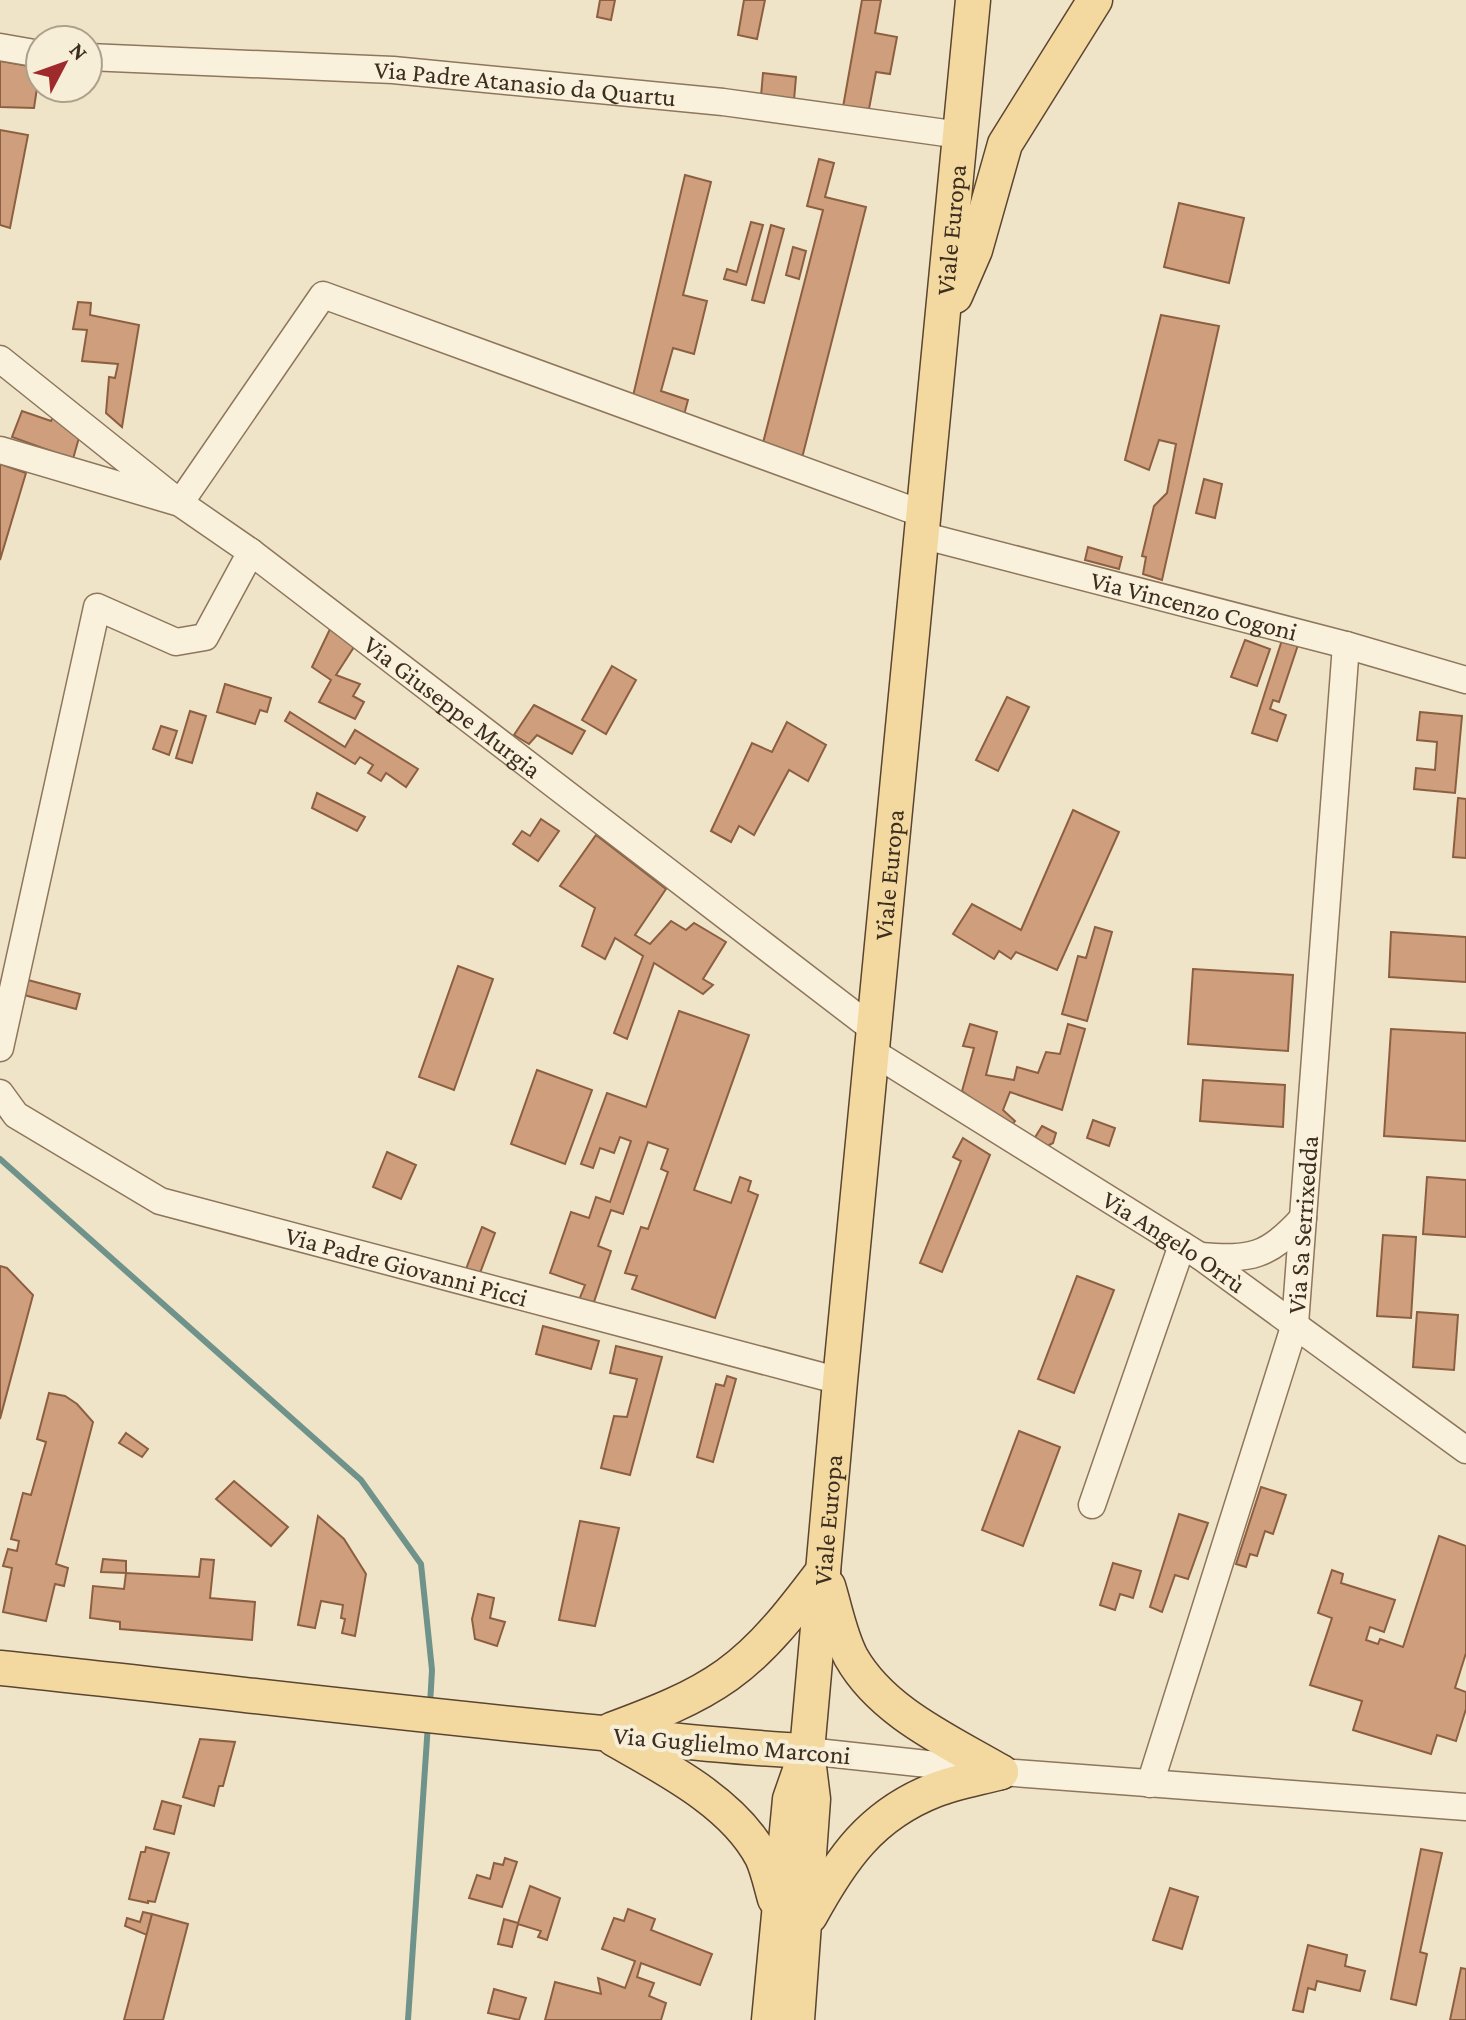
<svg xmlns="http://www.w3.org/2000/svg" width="1466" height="2020" font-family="'Crimson Pro',serif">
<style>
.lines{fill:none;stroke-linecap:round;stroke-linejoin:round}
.stream{stroke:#6f938a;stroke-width:6}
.building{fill:#cf9f7d;stroke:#8d5f41;stroke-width:2}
.minor-casing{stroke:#8d765c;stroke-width:29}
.major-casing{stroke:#5b4430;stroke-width:37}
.minor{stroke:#faf1dc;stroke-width:26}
.major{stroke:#f3d9a0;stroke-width:34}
.labels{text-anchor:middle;stroke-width:8;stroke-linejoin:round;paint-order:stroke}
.street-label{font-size:26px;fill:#3d2e20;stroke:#f7eed8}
</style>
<rect width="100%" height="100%" fill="#f0e4c8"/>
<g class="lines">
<g class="stream">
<polyline points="0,1159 361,1480 421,1564 432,1670 430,1705"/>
<polyline points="408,2020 428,1724"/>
</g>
</g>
<g class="building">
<polygon points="600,0 615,0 611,20 597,17"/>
<polygon points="744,0 765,0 757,39 738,35"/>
<polygon points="862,0 881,0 875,33 897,37 890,74 876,72 869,109 843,107"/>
<polygon points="0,61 40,68 34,108 0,107"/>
<polygon points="763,73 796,77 794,100 761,96"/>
<polygon points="0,130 28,135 10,228 0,225"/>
<polygon points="819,159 834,163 825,197 866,207 802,458 763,443 823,210 807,206"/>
<polygon points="685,175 711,182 683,295 707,301 694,354 673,348 661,391 688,400 684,415 633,396"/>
<polygon points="1179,203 1244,218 1229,283 1164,267"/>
<polygon points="751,222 763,225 746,285 724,279 727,269 737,272"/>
<polygon points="771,225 784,229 764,303 752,300"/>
<polygon points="793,247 806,251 799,279 786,275"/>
<polygon points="78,302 91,303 90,315 139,325 122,427 106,413 109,377 115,378 118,364 82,361 87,330 73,329"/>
<polygon points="1161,315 1219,326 1162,580 1143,574 1146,557 1142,556 1154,506 1167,493 1176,444 1159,440 1149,470 1125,460"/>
<polygon points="57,410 80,434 73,459 12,437 22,411 51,421"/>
<polygon points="0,464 26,473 0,560"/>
<polygon points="1204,479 1222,484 1215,518 1196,513"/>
<polygon points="1088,547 1122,557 1119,569 1085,560"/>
<polygon points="330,629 354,647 336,675 360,684 353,696 364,702 355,719 319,702 331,680 312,667"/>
<polygon points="1245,640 1270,649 1257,686 1231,677"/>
<polygon points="1282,640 1298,645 1279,702 1273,700 1270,709 1286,715 1277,741 1252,733"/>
<polygon points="612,666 636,680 606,734 582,720"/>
<polygon points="225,684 271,698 267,712 260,710 255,724 217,712"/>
<polygon points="1007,697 1029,707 998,771 976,760"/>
<polygon points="534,705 585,731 572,754 537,735 529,744 514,735"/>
<polygon points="190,711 206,716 192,763 176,758"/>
<polygon points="290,712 345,747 355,730 418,769 406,787 386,773 381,781 368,773 373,765 360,757 355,764 285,721"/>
<polygon points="1420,712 1462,716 1455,793 1414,789 1416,768 1435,770 1437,742 1417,740"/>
<polygon points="787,722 826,745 808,781 789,770 754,835 739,826 731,842 711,831 752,743 772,752"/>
<polygon points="161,726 177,731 169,755 153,749"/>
<polygon points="317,793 365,817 357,831 312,808"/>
<polygon points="1458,798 1466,799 1466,858 1453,857"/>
<polygon points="1073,810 1119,832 1057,970 1016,952 1011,959 999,951 994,959 953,934 972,904 1021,930"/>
<polygon points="541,819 559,831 538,861 513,844 522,831 530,836"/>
<polygon points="596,835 666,889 635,935 650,944 671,921 686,930 694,923 726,942 703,979 713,985 703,994 654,963 627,1039 614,1033 643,956 615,938 605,959 582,946 595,908 560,886"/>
<polygon points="1095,927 1112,932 1087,1021 1062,1014 1078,956 1086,958"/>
<polygon points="1391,932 1466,937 1466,982 1389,977"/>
<polygon points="458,966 493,979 454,1090 419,1077"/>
<polygon points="1193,969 1293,975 1288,1051 1188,1044"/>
<polygon points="28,980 80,994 76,1009 24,995"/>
<polygon points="679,1011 749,1035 694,1190 731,1203 740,1177 751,1181 748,1191 758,1195 715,1318 632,1289 637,1276 625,1273 641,1227 648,1229 668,1172 661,1169 668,1149 648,1142 623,1214 611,1210 598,1246 611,1251 593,1305 579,1300 585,1285 550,1273 571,1212 589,1218 596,1197 610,1202 631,1141 620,1137 614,1153 600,1148 593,1168 581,1164 607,1093 646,1107"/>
<polygon points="970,1024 997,1032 986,1075 1014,1080 1017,1067 1038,1073 1046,1052 1060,1054 1068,1024 1085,1029 1062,1110 1010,1092 1003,1110 1015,1121 1010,1127 962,1091 974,1048 963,1046"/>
<polygon points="1391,1029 1466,1033 1466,1141 1384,1136"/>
<polygon points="537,1070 592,1090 565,1164 511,1144"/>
<polygon points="1203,1080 1285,1085 1283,1127 1200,1121"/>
<polygon points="1093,1120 1115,1128 1109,1146 1087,1138"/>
<polygon points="1042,1126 1056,1133 1053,1143 1040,1150 1031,1144"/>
<polygon points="963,1138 990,1155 942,1272 920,1263 961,1161 953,1157"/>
<polygon points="387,1152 416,1165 401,1199 373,1187"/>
<polygon points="1427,1177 1466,1180 1466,1237 1423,1234"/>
<polygon points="482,1227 495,1233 480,1273 466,1269"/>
<polygon points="1383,1235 1416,1237 1411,1318 1377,1316"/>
<polygon points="0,1266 7,1268 33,1295 0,1419"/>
<polygon points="1077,1276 1114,1290 1074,1393 1038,1379"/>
<polygon points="1417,1312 1458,1315 1454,1370 1413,1367"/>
<polygon points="543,1326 599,1341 591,1369 536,1354"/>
<polygon points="616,1346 662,1357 630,1475 601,1468 614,1416 627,1417 637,1379 610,1373"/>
<polygon points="727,1376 736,1379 713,1462 697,1457 716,1384 724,1386"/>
<polygon points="49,1393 65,1396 77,1404 93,1422 56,1564 68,1568 64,1586 55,1584 46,1621 3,1612 12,1568 3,1566 8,1549 17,1551 19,1541 11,1539 23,1493 31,1495 46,1442 37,1439"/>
<polygon points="1019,1431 1060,1447 1023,1546 982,1530"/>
<polygon points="126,1433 148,1449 142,1457 119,1443"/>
<polygon points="234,1481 288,1527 271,1546 216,1499"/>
<polygon points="1261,1487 1286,1495 1273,1534 1265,1531 1257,1556 1250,1554 1246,1567 1236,1564"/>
<polygon points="1179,1514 1208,1523 1188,1579 1175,1575 1162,1612 1150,1607"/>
<polygon points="318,1516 344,1539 366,1574 355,1636 342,1633 345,1619 341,1618 343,1605 321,1601 315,1628 298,1625"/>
<polygon points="580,1521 619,1528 595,1626 559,1620"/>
<polygon points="1439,1536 1466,1546 1466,1653 1455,1688 1466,1692 1466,1709 1456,1741 1437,1735 1431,1754 1353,1730 1362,1701 1310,1685 1332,1618 1318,1613 1332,1570 1343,1574 1341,1583 1395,1600 1384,1632 1370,1627 1366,1640 1378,1644 1380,1639 1403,1647"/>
<polygon points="103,1559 126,1561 126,1573 101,1572"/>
<polygon points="201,1559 214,1560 210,1598 255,1602 252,1640 120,1629 120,1622 90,1618 93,1586 124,1589 126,1573 199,1577"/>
<polygon points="1113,1563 1141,1571 1133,1598 1120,1594 1115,1610 1100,1605"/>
<polygon points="478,1594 494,1598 490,1618 505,1622 497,1646 475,1639 472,1619"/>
<polygon points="200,1739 235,1742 223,1786 219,1786 214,1806 183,1797"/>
<polygon points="162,1801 181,1806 174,1834 154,1829"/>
<polygon points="146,1847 169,1853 155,1902 148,1901 148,1903 129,1899 141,1852 145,1852"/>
<polygon points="1421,1849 1442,1853 1420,1952 1427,1954 1416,2005 1391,1999"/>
<polygon points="505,1858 517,1862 502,1907 469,1898 477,1875 490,1879 494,1863 503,1865"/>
<polygon points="530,1886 560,1898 547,1940 538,1937 541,1931 518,1924 512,1947 498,1944 504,1919 518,1923"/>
<polygon points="1170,1888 1198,1897 1182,1949 1153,1940"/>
<polygon points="628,1909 655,1919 651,1930 712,1954 700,1985 641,1963 637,1977 654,1983 649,1996 666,2003 661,2020 545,2020 555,1982 601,1994 598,1978 625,1988 635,1961 602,1949 614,1918 624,1921"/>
<polygon points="143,1912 152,1914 147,1935 125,1926 127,1918 140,1922"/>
<polygon points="152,1914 188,1924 163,2020 124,2020"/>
<polygon points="1308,1945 1347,1955 1345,1966 1365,1971 1360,1991 1317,1981 1315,1990 1308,1988 1303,2012 1293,2010"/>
<polygon points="1461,1968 1466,1969 1466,2020 1450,2020"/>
<polygon points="494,1989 526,1998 519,2020 488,2013"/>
</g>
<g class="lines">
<g class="minor-casing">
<g id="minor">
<polyline points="0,47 40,54"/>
<path id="s1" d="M88,57L393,70L723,102L960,135"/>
<polyline points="0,359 180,503 323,295 923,514"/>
<path id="s2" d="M0,450L180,503L251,552L873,1029"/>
<path id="s3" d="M921,535L1346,645L1466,680"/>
<polyline points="0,1048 97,607 176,642 205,637 251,552"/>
<path id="s4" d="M871,1051L1200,1256L1466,1450"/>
<path id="s5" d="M0,1093L16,1115L160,1201L840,1381"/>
<path d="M1200,1256C1251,1260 1268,1257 1303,1218"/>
<polyline points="1092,1505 1182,1245"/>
<polyline points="807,1751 1001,1772 1466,1807"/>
<path id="s6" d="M1150,1784L1295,1324L1346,645"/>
</g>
</g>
<g class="major-casing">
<g id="major">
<polyline points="955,296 975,250 1005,144 1095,0"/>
<path d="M828,1586C835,1609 840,1636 851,1657C882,1712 948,1741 1001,1772"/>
<path d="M0,1668C201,1689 401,1714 602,1733C670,1740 738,1748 807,1751"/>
<path d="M611,1730C651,1715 692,1700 727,1675C765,1648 795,1608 823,1571"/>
<path d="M614,1739C665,1768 734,1803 762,1857C768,1870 771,1885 775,1899"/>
<path d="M810,1916C841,1859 871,1815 935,1790C956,1782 979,1778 1001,1772"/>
<polyline points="769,2020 790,1799 804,1759"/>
<path id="s7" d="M797,2020L813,1799L807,1751L840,1381L973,0"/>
</g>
</g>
<use href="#minor" class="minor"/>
<use href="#major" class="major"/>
</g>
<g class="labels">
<g class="street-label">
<text dy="9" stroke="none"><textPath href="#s1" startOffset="438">Via Padre Atanasio da Quartu</textPath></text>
<text dy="9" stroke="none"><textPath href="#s7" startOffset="1798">Viale Europa</textPath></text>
<text dy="9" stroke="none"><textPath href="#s3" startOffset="282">Via Vincenzo Cogoni</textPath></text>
<text dy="9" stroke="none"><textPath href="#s2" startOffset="528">Via Giuseppe Murgia</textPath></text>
<text dy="9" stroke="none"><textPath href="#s7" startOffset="1150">Viale Europa</textPath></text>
<text dy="9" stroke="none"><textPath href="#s6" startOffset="582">Via Sa Serrixedda</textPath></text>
<text dy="9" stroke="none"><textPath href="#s4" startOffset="358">Via Angelo Orrù</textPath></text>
<text dy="9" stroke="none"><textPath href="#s5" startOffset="450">Via Padre Giovanni Picci</textPath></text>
<text dy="9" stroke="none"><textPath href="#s7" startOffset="502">Viale Europa</textPath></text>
<text transform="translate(732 1745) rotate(5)" y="9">Via Guglielmo Marconi</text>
</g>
</g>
<g transform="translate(64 64) rotate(49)"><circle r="38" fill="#f7eed8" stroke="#ada18e" stroke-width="2"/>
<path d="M0-6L14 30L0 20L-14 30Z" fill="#9e2a2b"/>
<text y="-12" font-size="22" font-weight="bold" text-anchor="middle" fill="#3d2e20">N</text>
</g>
</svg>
